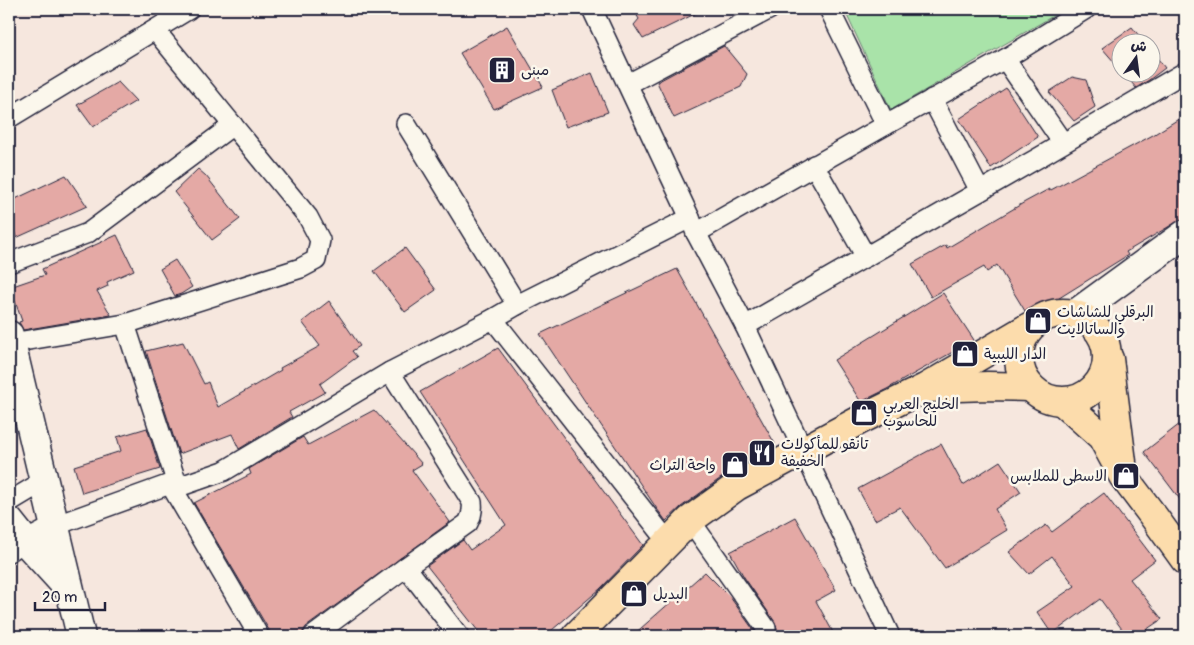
<svg xmlns="http://www.w3.org/2000/svg" width="1194" height="645" font-family="Pangolin,'Playpen Sans Arabic',sans-serif">
<style>
.green{fill:#a9e3a9;stroke:#668272}
.building{fill:#e4a9a5;stroke:#22223b}
.lines{fill:none;stroke-linecap:round;stroke-linejoin:round}
.street-casing{stroke:#22223b;stroke-width:22}
.secondary-casing{stroke:#22223b;stroke-width:31}
.primary-casing{stroke:#22223b;stroke-width:31}
.street{stroke:#fbf7ec;stroke-width:19}
.secondary{stroke:#fbf7ec;stroke-width:28}
.primary{stroke:#fcdcac;stroke-width:28}
.labels{text-anchor:middle;stroke-width:5;stroke-linejoin:round;paint-order:stroke}
.poi-label{font-size:15px;fill:#22223b;stroke:#fbf7ec;text-anchor:start}
</style>
<rect width="100%" height="100%" fill="#f6e7de"/>
<filter id="ink" filterUnits="userSpaceOnUse"><feTurbulence type="fractalNoise" baseFrequency=".02" numOctaves="2"/><feDisplacementMap in="SourceGraphic" scale="10" xChannelSelector="R" yChannelSelector="G"/><feConvolveMatrix kernelMatrix="1 2 1 2 8 2 1 2 1" color-interpolation-filters="sRGB"/></filter>
<g filter="url(#ink)">
<polygon class="green" points="844,9 1065,9 891,110"/>
<g class="building">
<polygon points="633,9 705,9 643,39 634,25 639,19"/>
<polygon points="507,26 543,87 494,109 460,53"/>
<polygon points="1132,27 1144,42 1122,42 1122,71 1102,48"/>
<polygon points="724,46 747,74 741,87 674,118 657,82"/>
<polygon points="1152,51 1165,68 1149,80 1136,88 1123,72 1152,72"/>
<polygon points="592,73 608,112 566,127 552,90"/>
<polygon points="1072,77 1086,80 1095,107 1074,121 1049,92"/>
<polygon points="118,82 136,101 93,127 77,105"/>
<polygon points="1006,88 1038,137 991,168 959,119"/>
<polygon points="1185,115 1185,217 1126,252 1128,255 1056,300 1057,302 1042,311 1033,308 1025,311 997,265 987,272 984,267 931,297 912,264 946,245 947,248 1025,202 1049,189 1049,191 1153,135"/>
<polygon points="198,169 206,176 240,219 212,240 174,192"/>
<polygon points="66,175 87,206 16,238 9,208 9,202"/>
<polygon points="117,235 134,270 107,282 108,286 97,291 111,315 23,330 19,322 22,321 10,287 45,275 42,269"/>
<polygon points="405,248 436,290 405,312 374,271"/>
<polygon points="175,260 192,287 181,294 175,296 160,269"/>
<polygon points="677,269 775,444 752,460 728,473 681,507 666,521 657,509 540,334"/>
<polygon points="943,293 974,340 887,389 861,402 834,360"/>
<polygon points="329,301 360,346 352,351 357,357 320,384 325,392 289,412 292,417 239,449 232,434 179,454 146,351 183,342 204,384 208,382 218,407 281,370 280,368 320,346 302,322"/>
<polygon points="498,348 643,545 600,589 545,636 482,636 427,566 463,540 470,550 506,525 420,392"/>
<polygon points="374,410 422,464 412,470 450,522 306,627 303,632 297,636 270,636 269,630 194,503 251,474 249,469 303,437 308,445"/>
<polygon points="1185,420 1185,506 1144,452"/>
<polygon points="147,428 160,469 82,493 74,466 121,451 117,437"/>
<polygon points="941,444 963,485 1000,461 1021,492 995,509 1007,530 945,568 900,507 875,520 858,489"/>
<polygon points="1104,493 1155,560 1130,579 1162,619 1137,636 1127,636 1100,599 1052,634 1037,612 1075,586 1052,556 1029,574 1009,552 1046,525 1052,532"/>
<polygon points="795,517 836,590 816,601 835,636 777,636 777,628 775,622 744,577 730,552"/>
<polygon points="705,572 730,597 755,632 755,636 632,636"/>
</g>
<g class="lines">
<g class="street-casing">
<g id="street">
<polyline points="592,9 690,218 696,233 745,326 890,636"/>
<polyline points="829,9 886,125"/>
<polyline points="1005,59 1063,143"/>
<polyline points="628,84 770,9"/>
<polyline points="932,99 980,191"/>
<polyline points="9,118 189,9"/>
<polyline points="406,124 517,305"/>
<polyline points="814,165 866,257"/>
<polyline points="696,233 886,125 1005,59 1086,9"/>
<polyline points="9,263 88,233 233,125"/>
<polyline points="493,319 669,543"/>
<polyline points="125,324 178,487"/>
<polyline points="745,326 1038,158 1185,72"/>
<polyline points="11,343 125,324 301,268 316,260 320,240 308,217 155,30"/>
<polyline points="170,484 259,636"/>
<polyline points="9,502 44,481"/>
<polyline points="690,520 766,628 766,636"/>
<polyline points="9,552 25,541 54,526 170,484 178,487 224,471 390,372 493,319 517,305 690,218"/>
<polyline points="406,567 459,636"/>
<path d="M313,636L406,567L468,523C472,516 473,510 472,502L390,372"/>
</g>
</g>
<g class="secondary-casing">
<g id="secondary">
<polyline points="1075,314 1185,234"/>
<polyline points="9,335 81,636"/>
<polyline points="9,521 25,541 67,587"/>
</g>
</g>
<g class="primary-casing">
<g id="primary">
<circle cx="1063" cy="357" r="44"/>
<polyline points="1109,359 1122,462"/>
<polyline points="929,388 988,386 1030,387"/>
<polyline points="1063,402 1102,437 1123,476 1154,517 1185,560"/>
<polyline points="576,636 690,520 737,486 860,420 925,388 1034,324"/>
</g>
</g>
<use href="#street" class="street"/>
<use href="#secondary" class="secondary"/>
<use href="#primary" class="primary"/>
</g>
</g>
<defs>
<g id="building-square" transform="scale(1.4375)"><rect x="-9" y="-9" width="18" height="18" rx="4" fill="#22223b" stroke="#fbf7ec"/><path d="M-4-6H4V6H1V3H-1V6H-4ZM-2.5-4.3h1.7v1.8h-1.7ZM.8-4.3h1.7v1.8H.8ZM-2.5-1h1.7V.8h-1.7ZM.8-1h1.7V.8H.8Z" fill="#fff"/></g>
<g id="shop-square" transform="scale(1.4375)"><rect x="-9" y="-9" width="18" height="18" rx="4" fill="#22223b" stroke="#fbf7ec"/><path d="M-5-2.5h2.3a2.7 3.5 0 0 1 5.4 0H5L5.5 6h-11ZM-1.5-2.5h3a1.5 2.3 0 0 0-3 0Z" fill="#fff"/></g>
<g id="restaurant-square" transform="scale(1.4375)"><rect x="-9" y="-9" width="18" height="18" rx="4" fill="#22223b" stroke="#fbf7ec"/><path d="M-5-6h1v4h1v-4h1v4h1v-4h1v5L-1.5 .5V6h-2V.5L-5-1ZM5-6V6H3V1.5H1.5Q1.5-4 5-6Z" fill="#fff"/></g>
</defs>
<g fill-rule="evenodd">
<use href="#building-square" x="502" y="70"/>
<use href="#shop-square" x="1038" y="321"/>
<use href="#shop-square" x="965" y="354"/>
<use href="#shop-square" x="864" y="413"/>
<use href="#restaurant-square" x="762" y="453"/>
<use href="#shop-square" x="735" y="465"/>
<use href="#shop-square" x="1126" y="476"/>
<use href="#shop-square" x="634" y="594"/>
</g>
<g class="labels">
<g class="poi-label">
<text x="521" y="75">مبنى</text>
<text x="1057" y="317">البرقلي للشاشات<tspan x="1057" dy="17">والساتالايت</tspan></text>
<text x="984" y="359">الدار الليبية</text>
<text x="883" y="409">الخليج العربي<tspan x="883" dy="17">للحاسوب</tspan></text>
<text x="781" y="449">تانقو للمأكولات<tspan x="781" dy="17">الخفيفة</tspan></text>
<text x="716" y="470" text-anchor="end">واحة التراث</text>
<text x="1107" y="481" text-anchor="end">الاسطى للملابس</text>
<text x="653" y="599">البديل</text>
</g>
</g>
<rect width="1194" height="645" fill="none" stroke="#fbf7ec" stroke-width="30"/>
<rect x="15" y="15" width="1164" height="615" fill="none" stroke="#22223b" stroke-width="2" filter="url(#ink)"/>
<g transform="translate(1136 58) rotate(14)"><circle r="24" fill="#fbf7ec" stroke="#a4a2a5"/>
<path d="M0-4L9 19L0 12L-9 19Z" fill="#22223b"/>
<text y="-8" font-size="14" font-weight="bold" text-anchor="middle" fill="#22223b">ش</text>
</g>
<path d="M35 602v8h70v-8" fill="none" stroke="#22223b" stroke-width="2.5"/>
<text x="42" y="602" font-size="15" fill="#22223b" stroke="#fbf7ec" stroke-width="4" paint-order="stroke">20 m</text>
</svg>
